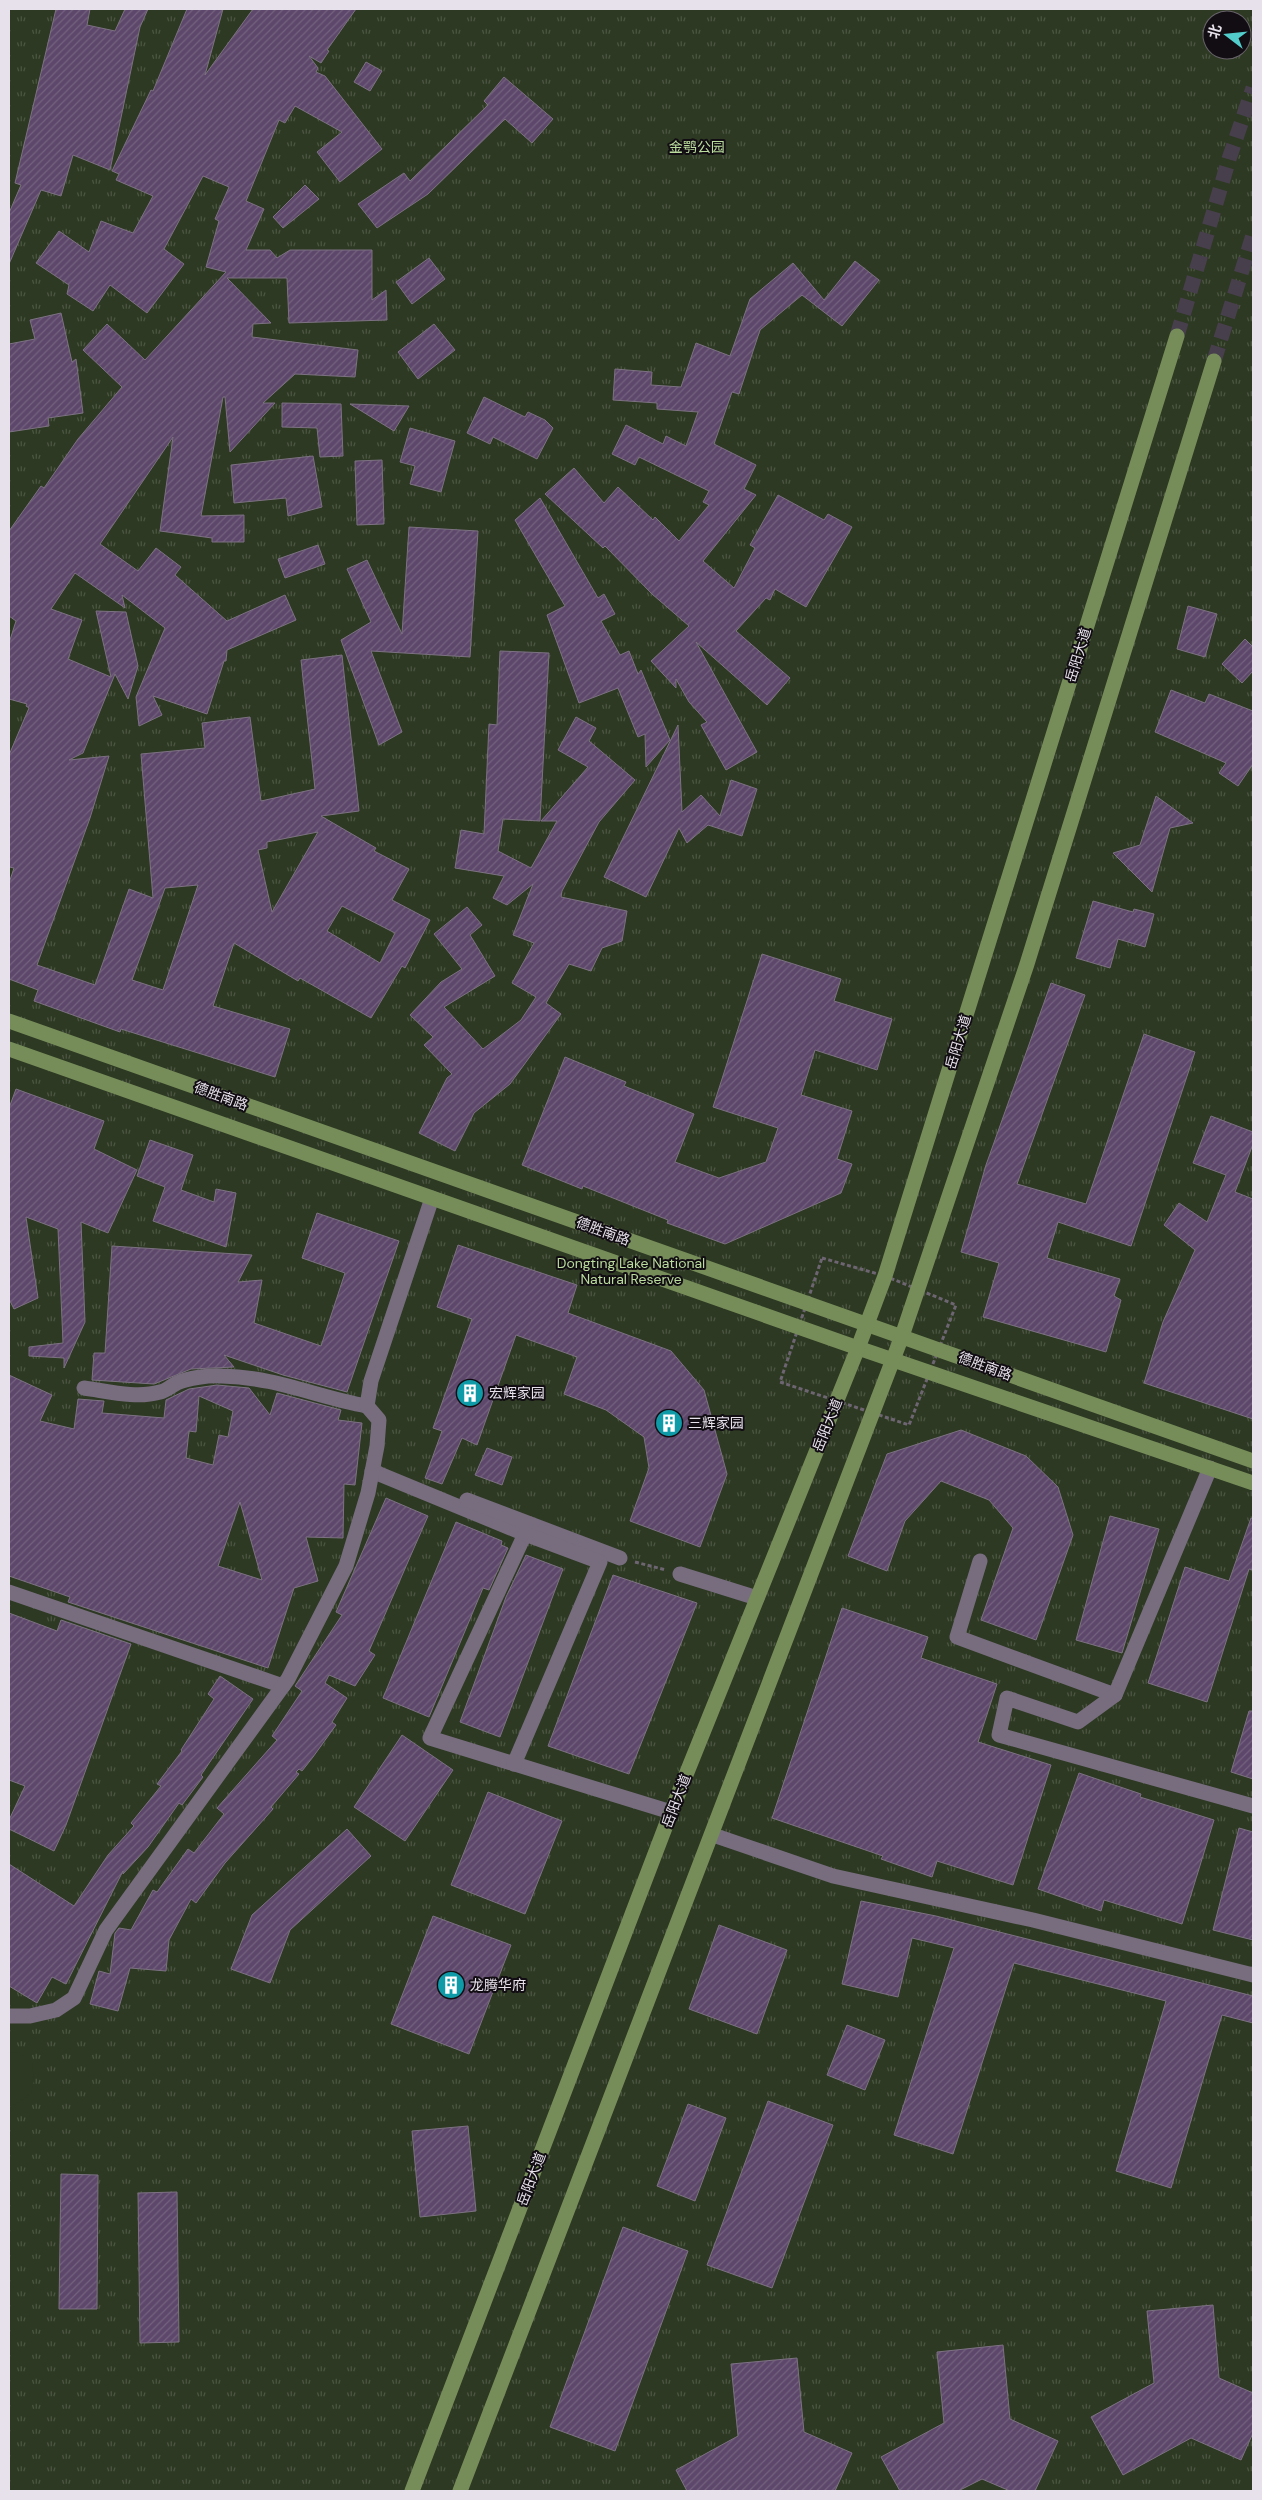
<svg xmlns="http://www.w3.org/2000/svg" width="1262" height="2500" font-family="'DM Sans','Noto Sans SC',sans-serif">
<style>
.grass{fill:url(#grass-tufts);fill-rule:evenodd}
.pitch{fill:#2d3922}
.building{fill:url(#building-hatch);stroke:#7c7282;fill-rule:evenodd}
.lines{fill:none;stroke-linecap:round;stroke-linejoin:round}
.major-tunnel{stroke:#473f4c;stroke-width:15;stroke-dasharray:15 8;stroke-linecap:butt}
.path{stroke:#6d6572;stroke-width:3;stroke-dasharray:4 2.5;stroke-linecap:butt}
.minor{stroke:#776d7e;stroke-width:15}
.major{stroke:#768d5a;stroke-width:15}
.labels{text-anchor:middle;stroke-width:4;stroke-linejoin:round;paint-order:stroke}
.park-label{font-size:14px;fill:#badc9c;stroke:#110d13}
.street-label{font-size:14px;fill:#e7e1eb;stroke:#110d13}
.poi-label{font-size:14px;fill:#e7e1eb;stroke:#110d13;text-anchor:start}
</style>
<defs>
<pattern id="grass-tufts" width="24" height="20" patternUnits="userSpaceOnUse" patternTransform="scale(1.25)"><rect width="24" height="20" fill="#2d3922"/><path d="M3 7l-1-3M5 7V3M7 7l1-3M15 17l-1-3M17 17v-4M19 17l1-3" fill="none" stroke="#4b5542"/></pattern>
<pattern id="building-hatch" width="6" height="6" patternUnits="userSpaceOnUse" patternTransform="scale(1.25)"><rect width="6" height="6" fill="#5d476a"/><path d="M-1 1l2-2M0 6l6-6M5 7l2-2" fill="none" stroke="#74617f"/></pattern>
</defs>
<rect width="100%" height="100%" fill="#2b2230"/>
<path class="grass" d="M9,9H1253V2491H9ZM1212,20H1242V50H1212Z"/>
<polygon class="pitch" points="9,2052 18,2053 32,2063 34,2081 31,2094 12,2106 9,2106"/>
<g class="building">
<polygon points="56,9 90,9 87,25 115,31 125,9 148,9 140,27 110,170 73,155 61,196 41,190 9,264 9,213 21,185 15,183"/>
<path d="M187,9H223L205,75L253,9H356L327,50L329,51L321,63L309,56L318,68L316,72L325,76L382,149L340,182L317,152L342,132L295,106L285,123L279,120L246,201L264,209L246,250H270L277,258L290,250H372V300L386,290L387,320L289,323L287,278H227L271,323L253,324L252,337L358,350L355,377L295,374L263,403H275L230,452L225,397H223L201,516L244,515V542H212V538L160,531L173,437L100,544L138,571L156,548L181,567L175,575L227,621L285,595L296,620L227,650L226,661H224L207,714L153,696L162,715L139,726L136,697L165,628L122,595L125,608L75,573L51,609L82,620L68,659L111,677L96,611L126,612L138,666L128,699L115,674L83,753L69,760L109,756L90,818L37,965L95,985L129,889L153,898L141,754L205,748L202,723L250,717L261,801L315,789L301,660L342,655L359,811L321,816L376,848L374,851L409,869L392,900L430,920L405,968L402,966L371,1018L300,978L298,981L234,943L213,1006L290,1029L275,1077L121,1029L120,1032L34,1001L38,990L9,979V883L14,868L9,867V755L29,708L26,706L27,704L9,699V643L16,621L9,616V531L41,486L44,488L78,439L122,387L83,350L107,324L145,360L226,272L206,267L219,221L215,219L229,187L203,176L164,249L184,264L147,313L110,285L93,311L67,294L69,285L36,263L59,231L89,252L101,221L133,233L153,196L116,180L119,174L112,171L151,90L153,91ZM318,832L272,912L258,850L267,848V842ZM198,885L163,990L132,980L165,888ZM342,906L395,933L380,963L327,931Z"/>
<polygon points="366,62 382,71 370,91 354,82"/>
<polygon points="504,77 553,119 532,143 505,119 428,194 377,228 358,204 404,173 410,181 488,105 484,101"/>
<polygon points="305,185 319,199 283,228 273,217"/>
<polygon points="429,258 445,279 412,304 396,282"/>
<polygon points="855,261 879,280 842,326 802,295 760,330 739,394 732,392 714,444 756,465 744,489 756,495 703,561 734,588 755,548 750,545 778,495 824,520 828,514 852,527 806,607 775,589 770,600 766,598 736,631 790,678 767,705 696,642 757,752 726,770 701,725 707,722 689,702 676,679 676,688 651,661 689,626 652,594 605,546 603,548 545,494 574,468 604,503 618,487 653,520 655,517 679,541 709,505 703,502 709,491 639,457 635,465 612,454 626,425 663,444 666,436 686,446 698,412 657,409 657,403 613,400 615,369 652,372 651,385 681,387 696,343 730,356 750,299 793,263 824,300"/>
<polygon points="61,313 72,362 76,359 83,413 48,418 49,426 9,432 9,344 35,339 30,320"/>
<polygon points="434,324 455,350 418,379 398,352"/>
<polygon points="484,397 525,417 528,412 545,420 553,428 537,459 493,437 490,444 467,433"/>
<polygon points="282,403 341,404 343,456 320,457 317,428 282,427"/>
<polygon points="350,404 409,406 394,431"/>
<polygon points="410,428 455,441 441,492 410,484 415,466 400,462"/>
<polygon points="313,456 322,507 288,516 286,498 234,503 231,465"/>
<polygon points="382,460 384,524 357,525 355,461"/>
<polygon points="540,498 598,598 604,594 615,614 601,621 620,655 629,651 638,674 641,670 670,740 646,767 645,734 638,737 618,688 579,703 547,615 565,606 515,520"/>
<polygon points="409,527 478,531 470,657 371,651 402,732 379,745 341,640 371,622 347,569 367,560 402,634"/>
<polygon points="318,545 325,564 285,578 278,559"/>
<polygon points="1188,606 1217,614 1205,657 1177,649"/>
<polygon points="1245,639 1253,647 1253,671 1242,683 1222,664"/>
<polygon points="500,651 549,653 540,821 503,819 498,851 531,868 557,821 541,821 588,767 558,750 576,717 596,728 589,741 635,780 599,822 562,891 561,897 627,911 622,941 602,948 591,971 569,964 546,1003 561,1014 510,1084 474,1113 455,1151 419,1133 447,1078 452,1074 424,1045 433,1037 410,1015 441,982 462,969 434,934 467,907 482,925 470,935 495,976 444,1007 483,1049 521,1020 536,997 512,983 534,943 513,935 533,884 507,905 493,898 504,876 455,868 461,830 484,834 489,724 497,725"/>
<polygon points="1171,690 1205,703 1209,694 1253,711 1253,764 1238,786 1219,773 1226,763 1155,732"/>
<polygon points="678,725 682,812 701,795 720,816 731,780 757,789 742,836 708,825 687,843 679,828 646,897 604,877"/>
<polygon points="1156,796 1193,823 1170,828 1152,892 1113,853 1140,845"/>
<polygon points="1093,901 1133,912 1134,909 1154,914 1145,947 1118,939 1110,968 1076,958"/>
<polygon points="762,954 841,979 834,1001 892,1019 877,1070 815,1050 801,1095 852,1111 837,1159 852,1164 841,1193 725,1244 667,1223 668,1220 583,1186 582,1189 522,1165 565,1057 626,1082 624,1086 694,1114 675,1162 719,1178 766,1162 778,1128 713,1107"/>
<polygon points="1051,983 1085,995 1017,1184 1086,1204 1144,1034 1195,1052 1131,1246 1058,1222 1047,1258 1120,1279 1114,1296 1121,1300 1106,1352 983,1317 999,1263 961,1252 986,1165"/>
<polygon points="16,1089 104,1121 94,1149 137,1170 108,1233 81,1222 85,1322 64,1368 64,1358 29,1356 29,1347 63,1343 58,1229 26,1217 38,1298 14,1309 9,1299 9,1108"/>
<polygon points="1211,1116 1253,1132 1253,1144 1235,1192 1253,1199 1253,1419 1144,1383 1163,1322 1195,1250 1164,1225 1179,1203 1207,1222 1226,1175 1193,1163"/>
<polygon points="150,1140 193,1155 181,1190 214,1202 216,1189 236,1193 226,1247 153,1221 165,1187 137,1176"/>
<polygon points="317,1213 399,1241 347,1392 283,1375 224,1355 234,1367 191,1369 154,1384 92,1380 94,1353 105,1353 112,1246 252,1255 238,1282 262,1280 254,1323 321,1346 345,1273 302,1258"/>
<polygon points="458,1245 577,1285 568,1313 671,1351 704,1390 727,1474 700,1547 630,1521 649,1468 644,1437 606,1410 564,1394 577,1357 516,1335 477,1445 462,1438 442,1484 425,1478 442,1431 433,1428 472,1319 437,1307"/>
<path d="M9,1375L52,1395L40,1421L74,1429L78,1399L104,1401L102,1413L164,1418L166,1400L189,1389L217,1385L249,1388L270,1415L277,1393L341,1410L338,1420L362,1423L355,1485L344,1484L343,1538L306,1537L318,1581L294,1588L268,1668L68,1602L70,1597L9,1576ZM199,1396L233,1411L228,1437L219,1435L213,1465L186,1458L189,1431L196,1432ZM240,1502L262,1580L218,1566Z"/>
<polygon points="961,1430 1026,1456 1058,1487 1073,1535 1036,1640 981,1620 1013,1528 989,1500 941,1481 905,1521 887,1571 848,1556 887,1454"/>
<polygon points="487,1448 512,1457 502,1485 475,1475"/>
<polygon points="386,1498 428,1516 369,1651 375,1655 355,1686 329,1675 325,1683 347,1698 332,1722 336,1725 313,1757 302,1771 299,1769 296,1772 299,1774 271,1807 273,1809 225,1863 196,1903 191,1899 169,1940 166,1971 130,1968 118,2011 90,2004 99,1971 110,1974 115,1933 119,1928 131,1930 153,1890 157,1892 188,1849 194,1853 224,1814 217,1808 277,1740 272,1736 302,1691 295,1686 342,1615 336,1612"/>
<polygon points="1110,1516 1159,1529 1122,1653 1076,1640"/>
<polygon points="1251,1518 1253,1519 1253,1570 1249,1569 1207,1702 1148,1683 1185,1567 1229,1581"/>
<polygon points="456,1522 502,1541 501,1545 508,1548 489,1590 483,1588 429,1717 383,1698"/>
<polygon points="526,1555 563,1569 500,1737 460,1722 506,1597"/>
<polygon points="613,1575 697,1603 629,1774 548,1746"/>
<polygon points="842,1608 928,1637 921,1658 997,1684 978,1742 1051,1765 1013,1885 937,1861 932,1877 881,1859 883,1856 772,1818"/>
<polygon points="9,1613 57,1631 61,1620 131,1644 66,1825 54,1851 9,1829 9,1820 25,1786 9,1780"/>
<polygon points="220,1676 253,1699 201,1775 203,1777 182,1805 179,1803 148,1847 123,1874 123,1871 66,1984 52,1977 37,2003 9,1986 9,1864 74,1906 108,1855 134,1826 131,1823 161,1786 157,1784 182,1751 181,1750 214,1699 208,1694"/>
<polygon points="1249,1711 1253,1711 1253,1779 1231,1772"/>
<polygon points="402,1735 453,1770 405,1841 354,1807"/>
<polygon points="1079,1773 1141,1794 1140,1797 1214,1820 1182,1924 1104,1900 1101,1911 1038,1889"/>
<polygon points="488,1792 562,1821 525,1914 451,1885"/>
<polygon points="1239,1828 1253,1832 1253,1940 1213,1930"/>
<polygon points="347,1829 371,1856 290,1930 270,1983 231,1969 252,1915"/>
<polygon points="861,1901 936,1916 1253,1996 1253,2023 1222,2015 1171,2188 1116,2171 1166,2001 1014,1963 953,2154 894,2135 954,1948 912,1938 898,1997 842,1984"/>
<polygon points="433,1916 511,1945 469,2054 391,2024"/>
<polygon points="719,1925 787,1950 757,2034 689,2009"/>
<polygon points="847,2025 885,2040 865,2090 827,2075"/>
<polygon points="768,2101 833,2125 772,2288 707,2265"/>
<polygon points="688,2104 726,2118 695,2201 657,2186"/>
<polygon points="468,2126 476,2211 420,2217 412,2131"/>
<polygon points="61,2174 98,2175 97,2309 59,2309"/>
<polygon points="177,2192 179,2342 140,2343 138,2193"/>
<polygon points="623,2227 688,2251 615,2451 550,2427"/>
<polygon points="1213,2305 1219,2378 1253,2393 1253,2433 1241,2460 1191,2438 1123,2475 1091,2417 1154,2383 1147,2311"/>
<polygon points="1003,2345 1010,2419 1058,2441 1035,2491 1010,2491 982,2479 958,2491 900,2491 881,2457 944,2423 937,2352"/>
<polygon points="797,2358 804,2432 852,2453 835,2491 687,2491 676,2470 738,2436 731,2364"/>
</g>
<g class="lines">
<g class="major-tunnel">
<polyline points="1177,336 1229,159 1253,88"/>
<polyline points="1214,361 1253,235"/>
</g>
<g class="path">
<polygon points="822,1258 885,1276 956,1305 909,1425 780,1382"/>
<polyline points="635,1562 666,1570"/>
</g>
<g class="minor">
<path d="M84,1388C107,1391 136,1399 160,1392C166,1391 171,1386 177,1383C188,1378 209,1375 222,1376C276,1377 316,1397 367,1406"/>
<polyline points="372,1471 525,1534 430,1738 671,1812"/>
<polyline points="467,1500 620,1558"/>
<polyline points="980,1561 957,1637 1115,1695 1210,1468"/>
<polyline points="680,1574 757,1598"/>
<polyline points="9,1592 283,1686"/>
<polyline points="1115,1695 1078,1722 1007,1698 999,1735 1253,1806"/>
<polyline points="514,1764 600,1562 525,1534"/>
<polyline points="713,1835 833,1876 1033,1920 1253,1975"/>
<polyline points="9,2016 30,2016 56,2010 74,1998 106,1930 288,1679 346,1566 368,1493 377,1446 379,1420 367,1406 371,1381 432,1198"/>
</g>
<g class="major">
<polyline points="9,1021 1253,1461"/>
<polyline points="9,1049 858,1348 1253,1483"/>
<polyline points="412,2491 671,1812 858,1348 885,1276 1177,336"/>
<polyline points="460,2491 902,1336 1027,964 1214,361"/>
</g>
</g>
<defs>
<g id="building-disc" transform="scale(1.4375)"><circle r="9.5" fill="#0f9aa8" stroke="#110d13"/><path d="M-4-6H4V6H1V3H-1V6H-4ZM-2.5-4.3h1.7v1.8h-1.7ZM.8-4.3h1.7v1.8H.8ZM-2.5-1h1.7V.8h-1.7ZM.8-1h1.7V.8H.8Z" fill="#fff"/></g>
</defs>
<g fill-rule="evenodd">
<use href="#building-disc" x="470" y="1393"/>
<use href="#building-disc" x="669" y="1423"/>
<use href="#building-disc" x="451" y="1985"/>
</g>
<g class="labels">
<g class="park-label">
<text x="697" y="152">金鹗公园</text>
<text x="631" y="1268">Dongting Lake National<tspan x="631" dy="16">Natural Reserve</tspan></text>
</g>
<g class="street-label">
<text transform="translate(1078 655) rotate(-73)" y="5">岳阳大道</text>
<text transform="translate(958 1042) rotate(-73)" y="5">岳阳大道</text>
<text transform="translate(221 1096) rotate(20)" y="5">德胜南路</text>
<text transform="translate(603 1231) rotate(20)" y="5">德胜南路</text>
<text transform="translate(985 1366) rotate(20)" y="5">德胜南路</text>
<text transform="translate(827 1425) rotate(-68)" y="5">岳阳大道</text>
<text transform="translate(676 1801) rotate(-69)" y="5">岳阳大道</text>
<text transform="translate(531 2179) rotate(-69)" y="5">岳阳大道</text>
</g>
<g class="poi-label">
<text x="489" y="1398">宏辉家园</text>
<text x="688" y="1428">三辉家园</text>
<text x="470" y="1990">龙腾华府</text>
</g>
</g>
<rect width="1262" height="2500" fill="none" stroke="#e7e1eb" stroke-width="20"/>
<g transform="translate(1227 35) rotate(286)"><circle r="24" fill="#110d13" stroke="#676269"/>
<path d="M0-4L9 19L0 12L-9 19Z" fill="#53cdcb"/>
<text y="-8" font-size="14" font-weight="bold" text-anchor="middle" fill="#e7e1eb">北</text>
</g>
</svg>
